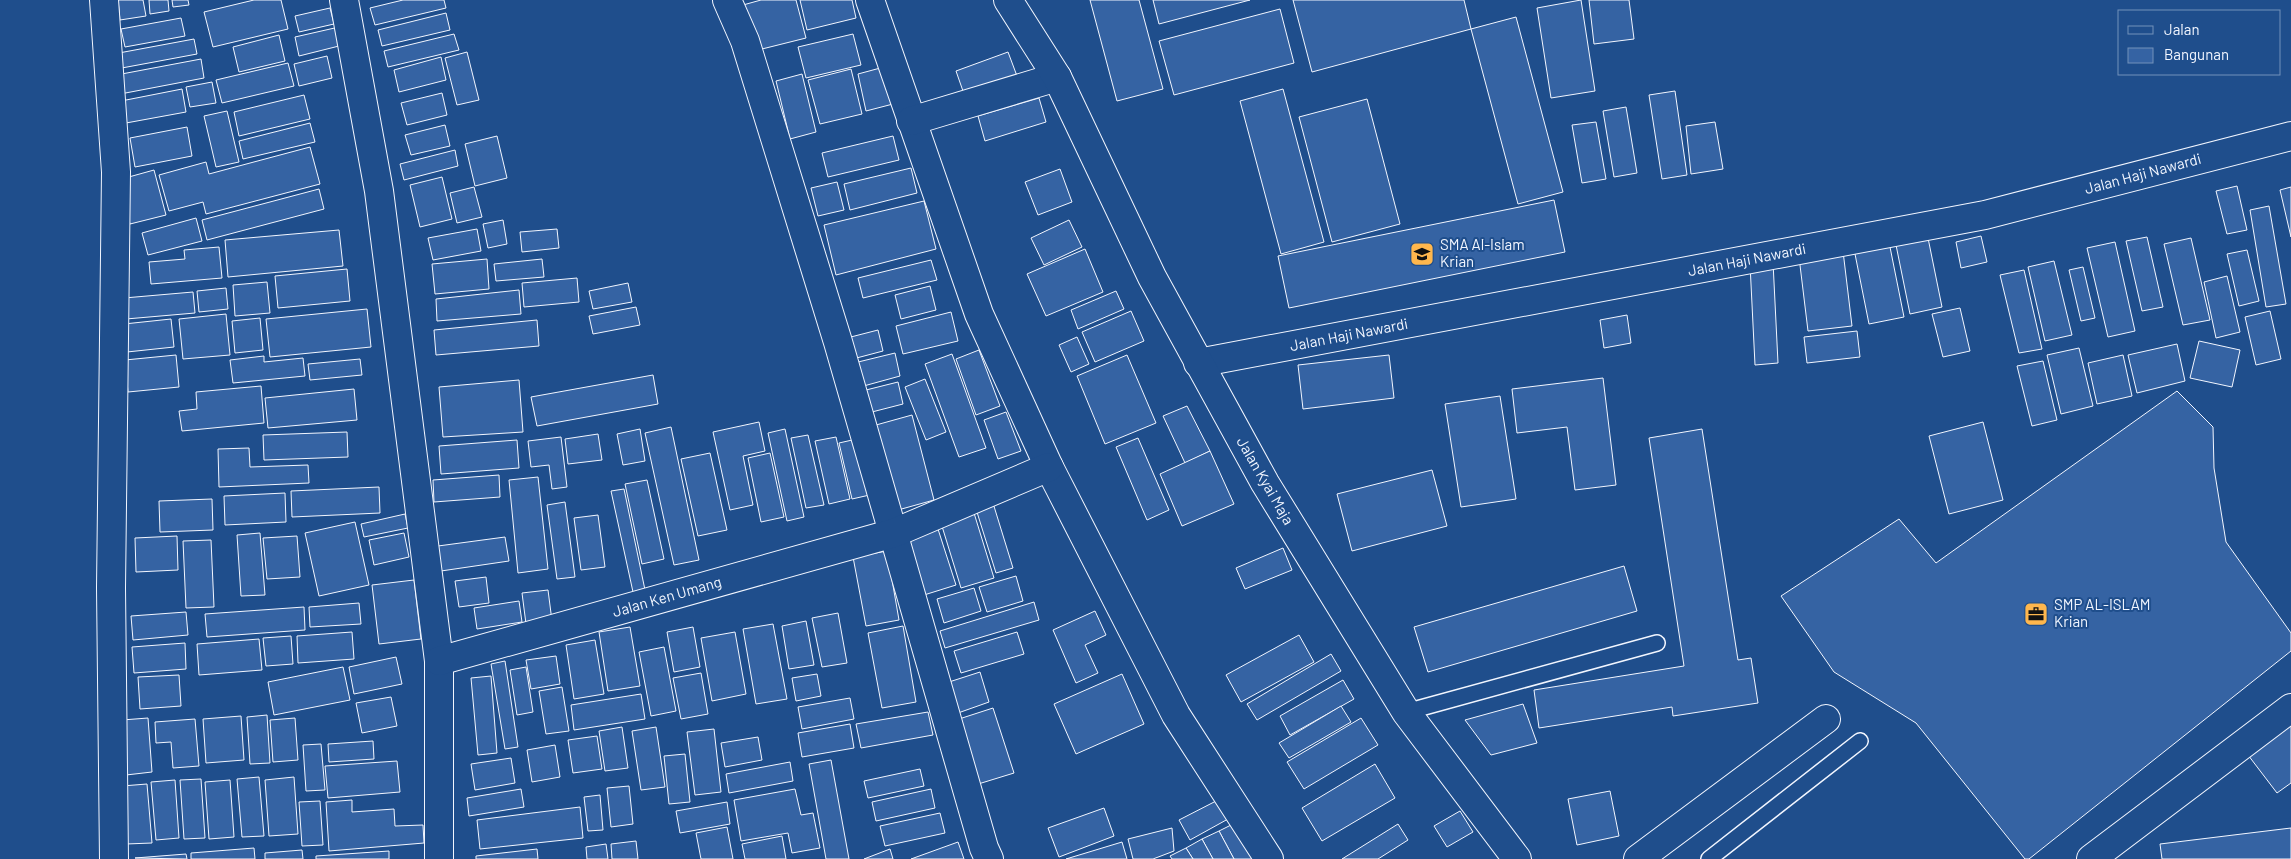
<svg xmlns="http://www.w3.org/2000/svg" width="2291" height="859" font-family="Barlow,sans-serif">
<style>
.building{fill:#3563a3;stroke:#f2f6ff}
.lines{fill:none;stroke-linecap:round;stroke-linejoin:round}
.service-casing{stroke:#f2f6ff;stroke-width:18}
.minor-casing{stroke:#f2f6ff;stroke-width:30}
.primary-casing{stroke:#f2f6ff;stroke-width:30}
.service{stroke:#1f4e8c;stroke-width:15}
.minor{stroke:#1f4e8c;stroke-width:28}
.primary{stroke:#1f4e8c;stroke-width:28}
.labels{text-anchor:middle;stroke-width:4;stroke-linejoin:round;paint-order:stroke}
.street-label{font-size:15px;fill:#f2f6ff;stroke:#1f4e8c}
.poi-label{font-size:15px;fill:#f2f6ff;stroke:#1f4e8c;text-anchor:start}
</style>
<rect width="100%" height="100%" fill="#1f4e8c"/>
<g class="building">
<polygon points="118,0 143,0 146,16 120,20"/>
<polygon points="149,0 168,0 169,11 150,14"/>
<polygon points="172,0 188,0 189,5 173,7"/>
<polygon points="254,0 281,0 288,29 213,47 204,12"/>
<polygon points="403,0 444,0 446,8 375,25 370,8"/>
<polygon points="761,0 796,0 806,38 754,51 743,5"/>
<polygon points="800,0 852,0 856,18 807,30"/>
<polygon points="1090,0 1139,0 1163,89 1117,101"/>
<polygon points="1153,0 1250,0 1159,24"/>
<polygon points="1293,0 1464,0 1471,29 1312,72"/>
<polygon points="1581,0 1595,91 1551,98 1537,8"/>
<polygon points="1589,0 1629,0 1634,39 1594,44"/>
<polygon points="330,8 334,24 299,32 295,16"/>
<polygon points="1280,9 1294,63 1174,95 1159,41"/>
<polygon points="446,13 450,30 382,46 378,30"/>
<polygon points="1516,17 1563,192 1518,204 1471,29"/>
<polygon points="181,18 185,36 125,47 121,29"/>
<polygon points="339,27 343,45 299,56 295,37"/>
<polygon points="454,34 459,50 388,67 384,51"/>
<polygon points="853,34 861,65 806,78 798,47"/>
<polygon points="279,35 285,61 239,72 233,47"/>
<polygon points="194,39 197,54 111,70 108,55"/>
<polygon points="467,52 479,100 457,105 445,58"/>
<polygon points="1008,52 1017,76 964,94 956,71"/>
<polygon points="327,56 332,78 299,86 294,64"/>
<polygon points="441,57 446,80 399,92 394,70"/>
<polygon points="201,59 204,78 115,95 111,76"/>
<polygon points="288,63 294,86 222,103 216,80"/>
<polygon points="884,67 893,104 866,111 858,74"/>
<polygon points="851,69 862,114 820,124 808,80"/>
<polygon points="802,74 816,132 790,139 776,81"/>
<polygon points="212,82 216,103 190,107 186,87"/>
<polygon points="182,89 186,112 126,123 121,101"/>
<polygon points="1283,89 1324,242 1281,254 1240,101"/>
<polygon points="1675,91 1687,175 1662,179 1649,95"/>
<polygon points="442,93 447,115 407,125 401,103"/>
<polygon points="304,95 310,119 239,136 234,112"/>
<polygon points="1039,98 1046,122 985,141 978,116"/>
<polygon points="1367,99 1400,224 1332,242 1299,117"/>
<polygon points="1626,107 1637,173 1614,177 1603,111"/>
<polygon points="227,111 239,162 216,167 204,116"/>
<polygon points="1596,122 1606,179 1582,183 1572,125"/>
<polygon points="1715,122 1723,169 1691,174 1686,126"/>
<polygon points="310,123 315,142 243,159 239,141"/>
<polygon points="445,125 450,146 411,155 405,135"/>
<polygon points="187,127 192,156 135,167 130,138"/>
<polygon points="497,136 507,178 475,186 465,144"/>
<polygon points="893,136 899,160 828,177 822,153"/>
<polygon points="310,147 320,184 206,214 203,202 169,211 159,175 206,162 209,174"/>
<polygon points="455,150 458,166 404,180 400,164"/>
<polygon points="911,168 917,193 850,210 844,184"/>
<polygon points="1060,169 1072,202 1038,215 1025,182"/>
<polygon points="154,170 166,215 130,224 118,180"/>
<polygon points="442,177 452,219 420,227 410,185"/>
<polygon points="837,182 844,210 818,216 811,188"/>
<polygon points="2237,186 2247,230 2227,234 2216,191"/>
<polygon points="474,187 482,217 457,223 450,193"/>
<polygon points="2291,187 2291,237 2280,190"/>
<polygon points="319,189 324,209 207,240 202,220"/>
<polygon points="1554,200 1565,252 1289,308 1278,256"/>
<polygon points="924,201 936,249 836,275 824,225"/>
<polygon points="2269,206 2286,304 2266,307 2250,210"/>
<polygon points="196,218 202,241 148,255 142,233"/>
<polygon points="503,220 507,244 488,248 483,224"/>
<polygon points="1069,220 1082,247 1044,265 1031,238"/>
<polygon points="477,229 481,251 433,260 428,238"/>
<polygon points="557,229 559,248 522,252 520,232"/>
<polygon points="339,230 343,266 228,277 225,240"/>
<polygon points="1927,233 1942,307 1910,314 1895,240"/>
<polygon points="1981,236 1987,262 1961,268 1956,242"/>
<polygon points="2147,237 2163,307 2142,311 2126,241"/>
<polygon points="2191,238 2210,320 2183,325 2164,244"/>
<polygon points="1889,242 1904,317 1869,324 1854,249"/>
<polygon points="2115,242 2135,331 2108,337 2087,248"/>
<polygon points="219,247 222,278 151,284 149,262 185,259 184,250"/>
<polygon points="1085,249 1103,292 1046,316 1027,274"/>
<polygon points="2247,250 2259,301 2239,306 2227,254"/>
<polygon points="1843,251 1852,326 1808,331 1799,257"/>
<polygon points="487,259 489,289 435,294 432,264"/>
<polygon points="542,259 544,277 496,281 494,264"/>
<polygon points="931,260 937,280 863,298 858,278"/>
<polygon points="2054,261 2072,335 2045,341 2028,267"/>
<polygon points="1773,262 1778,363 1755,365 1750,264"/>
<polygon points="2083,267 2095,318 2081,321 2069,270"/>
<polygon points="347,269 350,301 278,308 275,276"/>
<polygon points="2024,270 2042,349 2019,353 2000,275"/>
<polygon points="2227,276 2240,332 2216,338 2204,282"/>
<polygon points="577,278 579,302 524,307 522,283"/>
<polygon points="267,282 270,313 235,316 233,285"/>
<polygon points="628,283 632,302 593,309 589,291"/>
<polygon points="930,286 936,310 901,319 895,295"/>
<polygon points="226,288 228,309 199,312 197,291"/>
<polygon points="519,290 521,314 437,321 436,299"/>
<polygon points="1116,291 1124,309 1078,329 1071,310"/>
<polygon points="193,292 195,313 126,319 124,298"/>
<polygon points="636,307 640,325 593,334 589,316"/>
<polygon points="1960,308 1970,351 1943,357 1932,314"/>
<polygon points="367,309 371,347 270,357 266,319"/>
<polygon points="1131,311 1144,341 1095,362 1082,332"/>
<polygon points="2270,311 2281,359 2256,365 2245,317"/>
<polygon points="951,312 958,341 903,354 896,326"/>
<polygon points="226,314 230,355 183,359 179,319"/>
<polygon points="1627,315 1631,343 1604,348 1600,320"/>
<polygon points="260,318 263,350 235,353 232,321"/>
<polygon points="171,319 174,347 127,352 124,324"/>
<polygon points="537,320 539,346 436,355 434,330"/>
<polygon points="878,330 883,351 849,360 843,339"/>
<polygon points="1857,331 1860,357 1807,363 1804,337"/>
<polygon points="1077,337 1089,364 1071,372 1059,345"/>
<polygon points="2199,341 2240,350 2232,387 2190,378"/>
<polygon points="2177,344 2185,381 2137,393 2128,355"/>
<polygon points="2079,348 2093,406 2061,414 2047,355"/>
<polygon points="979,350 1000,406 976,415 956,359"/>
<polygon points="895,353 900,376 860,387 854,363"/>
<polygon points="952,354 986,448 959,457 925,364"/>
<polygon points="176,355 179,387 128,392 125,360"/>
<polygon points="1127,355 1156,423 1105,444 1077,376"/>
<polygon points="1389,355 1394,398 1303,409 1298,365"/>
<polygon points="2123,355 2132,396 2097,404 2088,363"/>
<polygon points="264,356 264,362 303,358 305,376 233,383 230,360"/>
<polygon points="360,359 362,375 310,380 308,364"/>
<polygon points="2043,361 2057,420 2032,426 2017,366"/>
<polygon points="653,375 658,404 537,426 531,397"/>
<polygon points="1603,378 1616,485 1575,490 1567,427 1517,433 1512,389"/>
<polygon points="925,379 946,432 926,440 905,387"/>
<polygon points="519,380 523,432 443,437 439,387"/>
<polygon points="898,382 903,404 868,413 862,391"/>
<polygon points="261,386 264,423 182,431 179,411 197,409 196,392"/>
<polygon points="354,389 357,420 268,428 265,398"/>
<polygon points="2177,391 2213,427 2214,468 2226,542 2291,633 2291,651 2029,859 2025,859 1916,723 1834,672 1781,596 1899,519 1936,563"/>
<polygon points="1500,396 1516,499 1461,507 1445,404"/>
<polygon points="1187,406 1210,451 1185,463 1163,416"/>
<polygon points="1006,412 1021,451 998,459 984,420"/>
<polygon points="912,415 934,500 898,510 876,425"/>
<polygon points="759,422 765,451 743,456 753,505 730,510 713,432"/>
<polygon points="1983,422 2003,500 1949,514 1929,436"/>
<polygon points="671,427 699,560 674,565 645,433"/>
<polygon points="640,429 645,461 623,465 617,434"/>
<polygon points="785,429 804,517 787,521 768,433"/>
<polygon points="1702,429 1738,660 1751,658 1758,703 1673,716 1672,707 1539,728 1534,690 1684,666 1649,438"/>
<polygon points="347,432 348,457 264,460 263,435"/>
<polygon points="598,434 602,460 568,464 565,439"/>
<polygon points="808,435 824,505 806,508 791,438"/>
<polygon points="561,437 567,487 552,489 549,465 531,467 528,441"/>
<polygon points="836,437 850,499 829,504 815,441"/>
<polygon points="861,438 874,494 852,499 839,443"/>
<polygon points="1138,438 1169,510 1147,520 1116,447"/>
<polygon points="517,440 519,468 441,474 439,446"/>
<polygon points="249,448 250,467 308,465 309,483 219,487 218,449"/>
<polygon points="1210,451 1234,504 1182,526 1160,474"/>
<polygon points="710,453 727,530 698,536 681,459"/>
<polygon points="770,453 784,517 761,522 748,458"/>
<polygon points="1432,470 1447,526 1352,551 1337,494"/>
<polygon points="499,475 500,497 434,502 433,480"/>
<polygon points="538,477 548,569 518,573 509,480"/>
<polygon points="647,480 664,559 642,564 625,484"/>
<polygon points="379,487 380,513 292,517 291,491"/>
<polygon points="624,489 645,590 633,592 611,491"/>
<polygon points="285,493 286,522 225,525 224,496"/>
<polygon points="212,499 213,530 160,532 159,501"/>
<polygon points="565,502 575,577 557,579 547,505"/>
<polygon points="993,503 1013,568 996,573 976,509"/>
<polygon points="974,513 994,578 961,588 941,523"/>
<polygon points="405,514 408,528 364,537 361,524"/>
<polygon points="598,515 605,567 581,570 574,518"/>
<polygon points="355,522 369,585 319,596 305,533"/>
<polygon points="937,526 956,585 924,595 905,535"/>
<polygon points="260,533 265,595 241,596 237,535"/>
<polygon points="404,533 409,557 374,565 369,540"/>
<polygon points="177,536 178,570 136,572 135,538"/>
<polygon points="297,536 300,577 267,579 263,538"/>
<polygon points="505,537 509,561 441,571 438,546"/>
<polygon points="211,540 214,607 186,608 183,541"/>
<polygon points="1283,548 1292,570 1245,589 1236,568"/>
<polygon points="887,551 899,620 866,626 853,557"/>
<polygon points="1624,566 1637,611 1428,672 1414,627"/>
<polygon points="1016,576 1023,601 987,612 979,587"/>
<polygon points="486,577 489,603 459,607 455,581"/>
<polygon points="414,580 421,639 379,644 372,585"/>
<polygon points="974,588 981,611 944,623 937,599"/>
<polygon points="548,590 552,621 526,624 522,593"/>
<polygon points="519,601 522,622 477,629 474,608"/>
<polygon points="1034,602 1039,620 945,648 940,631"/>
<polygon points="359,603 361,624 310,627 309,607"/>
<polygon points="304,607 305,630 207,637 205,614"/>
<polygon points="1095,611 1106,635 1085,645 1098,673 1076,683 1053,630"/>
<polygon points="186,612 188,635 133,640 131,616"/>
<polygon points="838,613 847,663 822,667 812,618"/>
<polygon points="806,621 814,665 789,669 782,626"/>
<polygon points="773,624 787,699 756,704 743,629"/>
<polygon points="903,626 916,702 882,708 868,633"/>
<polygon points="630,627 640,686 608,691 599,632"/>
<polygon points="693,627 700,667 674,672 667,632"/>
<polygon points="352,632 354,659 298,663 297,636"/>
<polygon points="735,632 746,694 712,701 701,638"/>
<polygon points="1017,632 1024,654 961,673 954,651"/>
<polygon points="1299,635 1314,662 1241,702 1226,675"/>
<polygon points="291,636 293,664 266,666 263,638"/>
<polygon points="259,639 262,670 199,675 197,644"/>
<polygon points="595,640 604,694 574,699 566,645"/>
<polygon points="185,643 186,669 134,673 132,647"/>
<polygon points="664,647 676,711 651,716 639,652"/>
<polygon points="1331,654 1341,671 1257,720 1247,704"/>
<polygon points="556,656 560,684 531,689 526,660"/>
<polygon points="396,657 402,684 354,694 349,667"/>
<polygon points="505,661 518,747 505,749 491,664"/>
<polygon points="343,667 350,700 274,715 268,682"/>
<polygon points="526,667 533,712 517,715 510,670"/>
<polygon points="980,672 989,702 958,713 949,682"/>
<polygon points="701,673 708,714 681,719 673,678"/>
<polygon points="817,674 821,696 796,701 792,678"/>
<polygon points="1122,674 1144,724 1076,754 1054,704"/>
<polygon points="179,675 181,706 140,709 138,677"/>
<polygon points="491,676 497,753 478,755 471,678"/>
<polygon points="1343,680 1354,699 1290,735 1280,716"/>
<polygon points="562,687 569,731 546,734 539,691"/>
<polygon points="641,694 645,719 574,730 571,705"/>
<polygon points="391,697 397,726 362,733 356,703"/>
<polygon points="850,698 854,719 802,729 798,707"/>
<polygon points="1523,704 1537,743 1491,755 1465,720"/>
<polygon points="1341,706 1351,722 1289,758 1279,743"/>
<polygon points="993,708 1014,773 975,785 956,720"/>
<polygon points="928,712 933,735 861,748 856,724"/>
<polygon points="267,715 270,763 250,764 247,717"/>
<polygon points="241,716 244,760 206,763 203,719"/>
<polygon points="2291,717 2291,783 2277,793 2245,751"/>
<polygon points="148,718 152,772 126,775 122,720"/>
<polygon points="295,718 298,760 273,762 270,720"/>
<polygon points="1361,718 1378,745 1304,789 1287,762"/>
<polygon points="195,719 199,766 173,768 171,742 156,743 155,722"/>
<polygon points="850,724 854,748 802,757 798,733"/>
<polygon points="622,727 628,768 605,771 599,731"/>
<polygon points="656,727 665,787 641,790 632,731"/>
<polygon points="714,729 721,792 695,795 687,732"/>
<polygon points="597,736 602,769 573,773 568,740"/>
<polygon points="758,737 762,760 725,767 721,743"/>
<polygon points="373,741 374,759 329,762 328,744"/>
<polygon points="321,744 325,790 306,791 303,745"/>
<polygon points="555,745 560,777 532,782 527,750"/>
<polygon points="685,754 690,802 669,804 664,756"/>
<polygon points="511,758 515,783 475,790 471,764"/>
<polygon points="831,760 849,859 826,859 809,764"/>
<polygon points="397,761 400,792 328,798 325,766"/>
<polygon points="790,762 793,781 729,793 726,774"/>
<polygon points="1375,764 1395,798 1322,841 1302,808"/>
<polygon points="920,769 924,786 868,798 864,781"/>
<polygon points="259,777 264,836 242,837 237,779"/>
<polygon points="294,777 298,834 269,836 265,780"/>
<polygon points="201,779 205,838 184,839 180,780"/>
<polygon points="175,780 179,838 156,840 151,782"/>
<polygon points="230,780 234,837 209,839 205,782"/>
<polygon points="147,784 152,843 126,844 122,786"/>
<polygon points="629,786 633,824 611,827 607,788"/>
<polygon points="521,789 524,807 469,816 467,798"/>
<polygon points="795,789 801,815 813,813 820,848 792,853 788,833 741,841 734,800"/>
<polygon points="931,789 935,808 876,821 872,802"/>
<polygon points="1610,791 1619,836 1577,845 1568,799"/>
<polygon points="600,795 603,830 588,831 584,797"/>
<polygon points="352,800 352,812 394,809 395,826 423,825 424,843 329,851 326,802"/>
<polygon points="1218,800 1228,819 1190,840 1179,820"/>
<polygon points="320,801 323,845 302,846 299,802"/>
<polygon points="727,802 730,824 680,833 676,811"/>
<polygon points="580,807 583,838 480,849 477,820"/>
<polygon points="1104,808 1114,836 1059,857 1048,828"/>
<polygon points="1460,811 1473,832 1447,847 1434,826"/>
<polygon points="940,813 945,833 885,846 880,826"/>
<polygon points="1235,823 1254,859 1234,859 1219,831"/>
<polygon points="1398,824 1408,840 1378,859 1342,859"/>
<polygon points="727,827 733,859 701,859 696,833"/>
<polygon points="1172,828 1174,851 1153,859 1133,859 1128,839"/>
<polygon points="2291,828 2291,859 2162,859 2160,844"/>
<polygon points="1219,831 1234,859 1213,859 1202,839"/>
<polygon points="782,836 786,859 745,859 742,844"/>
<polygon points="1202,839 1213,859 1193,859 1186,848"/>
<polygon points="636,841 638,859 612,859 611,844"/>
<polygon points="958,842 964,859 911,859"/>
<polygon points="1122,842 1127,859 1066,859"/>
<polygon points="606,844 608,859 587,859 586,847"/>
<polygon points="254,848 255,859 191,859 191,853"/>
<polygon points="1186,848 1193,859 1172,859 1170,856"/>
<polygon points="537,849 538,859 476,859 476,856"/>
<polygon points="890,849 893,859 864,859"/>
<polygon points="302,850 303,859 265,859 265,853"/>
<polygon points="389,851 389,859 316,859 316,856"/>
<polygon points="186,854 187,859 135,858"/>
</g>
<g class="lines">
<g class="service-casing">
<g id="service">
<polyline points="1406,712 1657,643"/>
<polyline points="1709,859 1860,741"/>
</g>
</g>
<g class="minor-casing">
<g id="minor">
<polyline points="104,0 116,172 111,588 114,859"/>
<polyline points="344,0 379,191 439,661 439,859"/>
<polyline points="727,0 745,41 838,342 984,848 989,859"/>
<polyline points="870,0 979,314 1049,467 1176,715 1269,859"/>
<polyline points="911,121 1057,77"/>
<polyline points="1198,363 1985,215 2291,136"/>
<polyline points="439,661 894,533 1049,467"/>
<polyline points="1638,859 1826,719"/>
<polyline points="2091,859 2291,708"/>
</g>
</g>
<g class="primary-casing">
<polyline id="primary" points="1008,0 1057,77 1152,277 1265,483 1406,712 1517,859"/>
</g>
<use href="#service" class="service"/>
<use href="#minor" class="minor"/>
<use href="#primary" class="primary"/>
</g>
<defs>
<g id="school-square" transform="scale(1.25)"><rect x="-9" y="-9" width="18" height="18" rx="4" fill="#ffb74d" stroke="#1f4e8c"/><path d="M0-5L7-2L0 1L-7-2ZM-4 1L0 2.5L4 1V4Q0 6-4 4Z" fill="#111"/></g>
<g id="office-square" transform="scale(1.25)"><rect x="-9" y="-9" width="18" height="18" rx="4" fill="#ffb74d" stroke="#1f4e8c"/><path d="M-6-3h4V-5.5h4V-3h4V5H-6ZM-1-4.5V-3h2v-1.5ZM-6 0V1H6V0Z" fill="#111"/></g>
</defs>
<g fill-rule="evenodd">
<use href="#school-square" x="1422" y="254"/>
<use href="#office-square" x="2036" y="614"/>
</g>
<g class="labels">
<g class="street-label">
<text transform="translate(2143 174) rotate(-15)" y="5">Jalan Haji Nawardi</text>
<text transform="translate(1747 260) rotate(-11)" y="5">Jalan Haji Nawardi</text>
<text transform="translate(1349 335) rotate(-11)" y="5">Jalan Haji Nawardi</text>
<text transform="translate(1265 481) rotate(60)" y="5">Jalan Kyai Maja</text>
<text transform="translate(667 597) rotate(-16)" y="5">Jalan Ken Umang</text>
</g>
<g class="poi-label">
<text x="1440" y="250">SMA Al-Islam<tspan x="1440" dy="17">Krian</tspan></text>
<text x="2054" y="610">SMP AL-ISLAM<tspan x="2054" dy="17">Krian</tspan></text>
</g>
</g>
<rect x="2118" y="10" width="162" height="65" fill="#1f4e8c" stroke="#7391ba"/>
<rect x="2128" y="26" width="25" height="8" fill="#1f4e8c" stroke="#7391ba"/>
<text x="2164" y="35" font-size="15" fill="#f2f6ff">Jalan</text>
<rect x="2128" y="48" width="25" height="15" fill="#3563a3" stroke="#7391ba"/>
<text x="2164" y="60" font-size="15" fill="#f2f6ff">Bangunan</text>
</svg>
